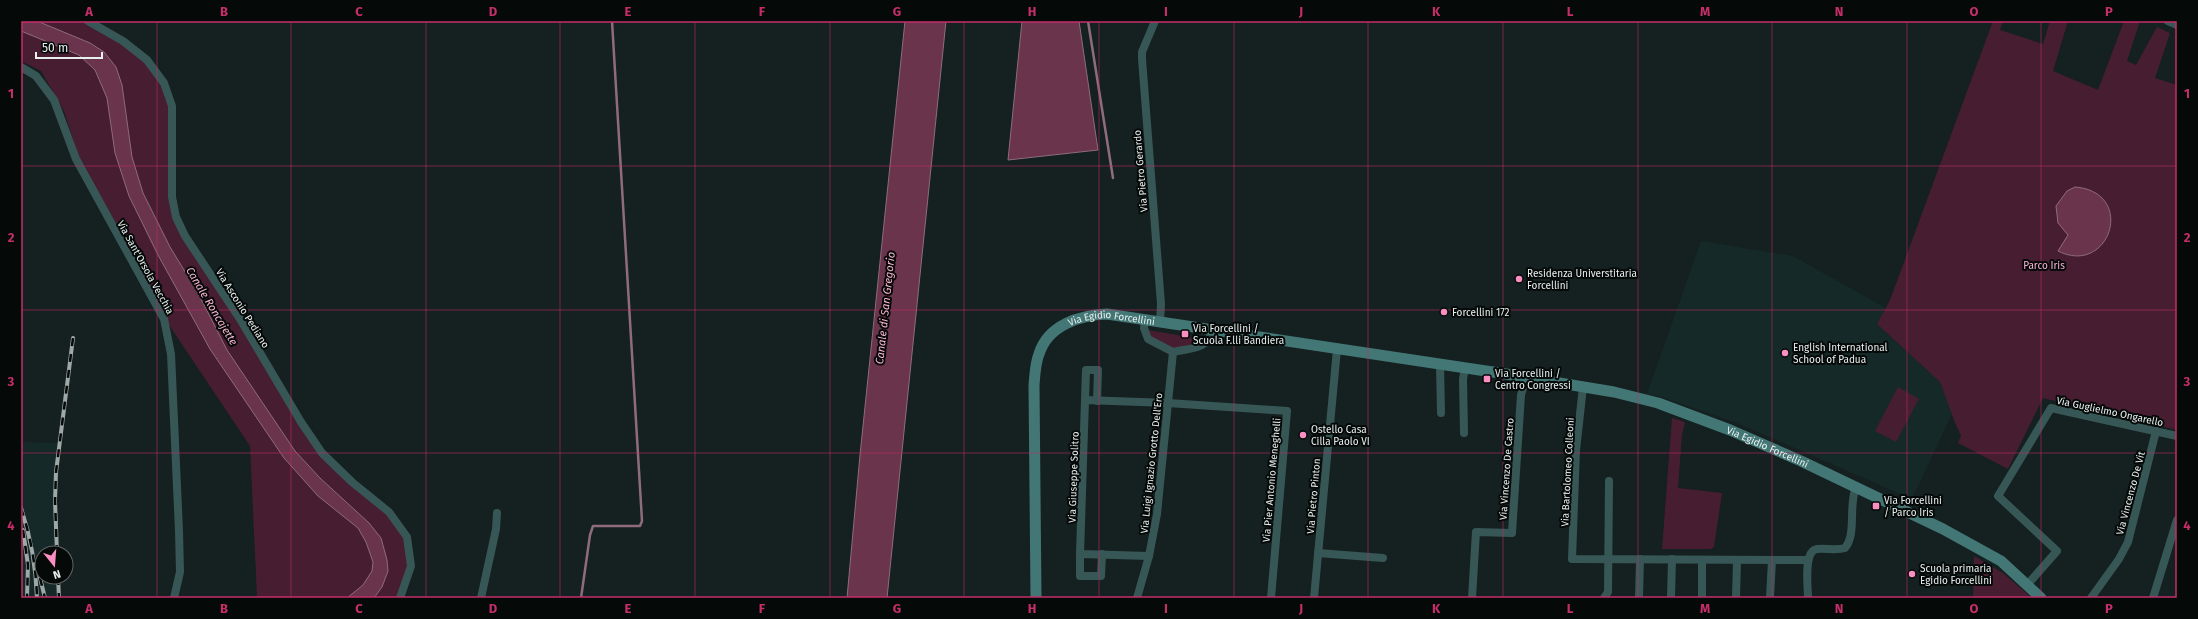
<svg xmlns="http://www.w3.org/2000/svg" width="2198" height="619" font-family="'Fira Sans',sans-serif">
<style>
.built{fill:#152928}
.green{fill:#471d31}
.water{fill:#69344c;stroke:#8f6c7d}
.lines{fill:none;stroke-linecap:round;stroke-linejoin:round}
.stream{stroke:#8f6c7d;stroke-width:2.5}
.street{stroke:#375756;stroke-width:8}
.secondary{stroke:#437776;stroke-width:11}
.rail-casing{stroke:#9ea8a7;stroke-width:4}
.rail{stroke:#050908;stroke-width:2.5;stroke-dasharray:8;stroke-linecap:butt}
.grid{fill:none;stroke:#c62e6a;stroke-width:1;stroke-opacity:0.55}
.poi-dot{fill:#fc8fc1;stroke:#050908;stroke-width:1.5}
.labels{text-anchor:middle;stroke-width:4;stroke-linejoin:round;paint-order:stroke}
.street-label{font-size:10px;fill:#e8f0ef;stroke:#050908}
.park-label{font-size:10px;fill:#fbb5d3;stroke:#050908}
.poi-label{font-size:10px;fill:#e8f0ef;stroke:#050908;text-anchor:start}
.water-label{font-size:11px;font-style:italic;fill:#fcb5d3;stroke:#050908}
.neatline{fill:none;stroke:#c62e6a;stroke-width:1.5}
.grid-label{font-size:13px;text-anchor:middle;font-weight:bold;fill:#c62e6a}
</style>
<rect width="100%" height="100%" fill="#152020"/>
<g class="built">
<polygon points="1701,241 1793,256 1886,308 1877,324 1940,382 1952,414 1912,499 1737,423 1662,397 1647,394"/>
<polygon points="21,442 61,443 57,499 59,553 42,553 42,577 60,577 61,598 21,598"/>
</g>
<g class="green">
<polygon points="37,21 84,21 97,26 146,62 163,83 170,106 172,217 321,455 388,513 405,537 409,566 398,598 374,598 382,587 381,538 369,523 320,478 295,451 227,350 198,293 170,247 143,193 132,157 122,85 116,67 104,52 90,43"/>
<polygon points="1993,21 2003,21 2000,30 2043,44 2050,21 2068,21 2053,71 2098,90 2124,21 2140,21 2127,61 2136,65 2157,27 2170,33 2155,78 2177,85 2177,430 2043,398 2008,469 1958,443 1961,435 1955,423 1940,382 1877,324 1890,300"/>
<polygon points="21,31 79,55 95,70 107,98 115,153 129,196 158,255 210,349 276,446 297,473 318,496 358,528 366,542 373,562 372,571 363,585 347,598 254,598 257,597 250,446 165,319 141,268 79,158 64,111 41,71 21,61"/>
<polygon points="1148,330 1201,339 1200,342 1173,349 1149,336"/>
<polygon points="1898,387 1919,399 1896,442 1875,431"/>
<polygon points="1672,418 1685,422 1682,434 1678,488 1722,493 1714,547 1711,549 1662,549"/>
<polygon points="1974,556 2003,573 2032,598 1973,598"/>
</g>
<g class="water">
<polygon points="21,21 37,21 90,43 104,52 116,67 122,85 132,157 143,193 170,247 198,293 227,350 295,451 320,478 369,523 381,538 387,560 388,571 382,587 374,598 347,598 363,585 372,571 373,562 366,542 358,528 318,496 284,458 210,349 158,255 129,196 115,153 107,98 95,70 79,55 21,31"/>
<polygon points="905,21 946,21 887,598 847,598 860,455"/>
<polygon points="1022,21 1079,21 1098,150 1008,160"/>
<path d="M2075,187C2137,192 2110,277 2058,251L2068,235L2058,223L2056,206L2067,191Z"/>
</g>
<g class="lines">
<g class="stream">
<polyline points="1088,21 1113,178"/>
<polyline points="581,598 590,535 593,526 640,526 642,521 612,21"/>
</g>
<g class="street">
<polyline points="88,21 123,41 147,60 164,83 172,106 172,197 176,217 185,236 240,319 301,422 322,453 352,482 389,512 407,537 411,566 400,598"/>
<polyline points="1155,21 1142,52 1142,59 1161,304 1160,323"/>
<polyline points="2168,21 2177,25"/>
<polyline points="21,67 36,76 54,100 76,159 164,319 171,354 179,531 180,572 174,598"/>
<path d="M1145,320L1144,328L1148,339L1173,352C1189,348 1208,350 1212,331"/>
<polyline points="1440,364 1441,413"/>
<polyline points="1583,387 1576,450 1572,559 1807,560"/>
<polyline points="1085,400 1086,370 1098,370 1097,401"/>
<polyline points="1464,433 1463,379 1465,368"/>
<polyline points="1318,553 1383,558"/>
<polyline points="1080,554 1080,576 1101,576 1102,554"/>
<polyline points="1149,556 1080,554 1085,400 1168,403 1287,411 1271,598"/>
<polyline points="1702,560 1702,598"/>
<polyline points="2027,585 2057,551 1998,496 2051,408 2177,436"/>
<polyline points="481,598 496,529 497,513"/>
<polyline points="1137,598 1149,556 1157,514 1173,352"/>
<polyline points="1314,598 1337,349"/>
<polyline points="1472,598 1476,532 1512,533 1521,395 1526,377"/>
<polyline points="1604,598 1608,592 1609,481"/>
<polyline points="1639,598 1640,559"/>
<polyline points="1671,598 1672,559"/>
<polyline points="1736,598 1737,560"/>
<polyline points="1770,598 1772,560"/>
<path d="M1808,598C1808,587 1803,551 1817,549C1827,548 1836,551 1845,548C1857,534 1848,505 1856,487"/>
<polyline points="2091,598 2119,559 2128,542 2156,431"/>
<polyline points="2153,598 2177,520"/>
</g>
<path class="secondary" id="s1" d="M1036,598L1034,385C1035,375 1035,364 1039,354C1048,325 1080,315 1107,314L1506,374L1614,392L1658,403L1730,430L1801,461L1943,529L2001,561L2041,598"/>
<g class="rail-casing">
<g id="rail">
<path d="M21,508C31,538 36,566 37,598"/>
<polyline points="23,530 28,565 27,598"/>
<polyline points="57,553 55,501 56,472 73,338"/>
<polyline points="58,577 59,598"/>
<polyline points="40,578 45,598"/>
</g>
</g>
<use href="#rail" class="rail"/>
</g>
<path class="grid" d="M157,21V598M291,21V598M426,21V598M560,21V598M695,21V598M830,21V598M964,21V598M1099,21V598M1234,21V598M1368,21V598M1503,21V598M1638,21V598M1772,21V598M1907,21V598M2041,21V598M21,166H2177M21,310H2177M21,453H2177"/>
<g class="poi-dot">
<circle cx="1519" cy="279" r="4"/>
<circle cx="1444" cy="312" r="4"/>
<rect x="1181" y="330" width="8" height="8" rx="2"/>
<circle cx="1785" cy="353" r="4"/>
<rect x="1483" y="375" width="8" height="8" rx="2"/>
<circle cx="1303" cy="435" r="4"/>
<rect x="1872" y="502" width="8" height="8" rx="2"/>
<circle cx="1912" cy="574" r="4"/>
</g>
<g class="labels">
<g class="street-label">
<text transform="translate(1140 171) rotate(-95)" y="4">Via Pietro Gerardo</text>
<text transform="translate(146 267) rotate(61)" y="4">Via Sant'Orsola Vecchia</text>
<text transform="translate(243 308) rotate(58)" y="4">Via Asconio Pediano</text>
<text dy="4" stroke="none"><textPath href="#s1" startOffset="333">Via Egidio Forcellini</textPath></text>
<text transform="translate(2110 411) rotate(12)" y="4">Via Guglielmo Ongarello</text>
<text dy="4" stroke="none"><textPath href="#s1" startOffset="1005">Via Egidio Forcellini</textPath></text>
<text transform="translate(1151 463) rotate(-84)" y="4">Via Luigi Ignazio Grotto Dell'Ero</text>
<text transform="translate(1506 469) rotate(-86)" y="4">Via Vincenzo De Castro</text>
<text transform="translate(1567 472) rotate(-87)" y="4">Via Bartolomeo Colleoni</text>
<text transform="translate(1073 477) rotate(-88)" y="4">Via Giuseppe Solitro</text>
<text transform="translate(1271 480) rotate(-85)" y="4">Via Pier Antonio Meneghelli</text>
<text transform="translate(2130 493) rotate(-75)" y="4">Via Vincenzo De Vit</text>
<text transform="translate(1313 496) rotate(-85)" y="4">Via Pietro Pinton</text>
</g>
<g class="park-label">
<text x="2044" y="269">Parco Iris</text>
</g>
<g class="poi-label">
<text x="1527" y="277">Residenza Universtitaria<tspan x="1527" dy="12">Forcellini</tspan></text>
<text x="1452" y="316">Forcellini 172</text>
<text x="1193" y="332">Via Forcellini /<tspan x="1193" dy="12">Scuola F.lli Bandiera</tspan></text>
<text x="1793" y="351">English International<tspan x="1793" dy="12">School of Padua</tspan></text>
<text x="1495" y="377">Via Forcellini /<tspan x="1495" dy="12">Centro Congressi</tspan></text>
<text x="1311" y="433">Ostello Casa<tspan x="1311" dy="12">Cilla Paolo VI</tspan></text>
<text x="1884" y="504">Via Forcellini<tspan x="1884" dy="12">/ Parco Iris</tspan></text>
<text x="1920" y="572">Scuola primaria<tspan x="1920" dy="12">Egidio Forcellini</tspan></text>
</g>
<g class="water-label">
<text transform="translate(212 306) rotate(59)" y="4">Canale Roncajette</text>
<text transform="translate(885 308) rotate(-84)" y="4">Canale di San Gregorio</text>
</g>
</g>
<rect width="2198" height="619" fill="none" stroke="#050908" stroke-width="44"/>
<g transform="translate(54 565) rotate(163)"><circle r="19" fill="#050908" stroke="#606564"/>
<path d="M0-3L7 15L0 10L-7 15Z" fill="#fc8fc1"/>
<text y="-6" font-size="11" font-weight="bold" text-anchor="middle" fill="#e8f0ef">N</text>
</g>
<path d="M36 52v6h66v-6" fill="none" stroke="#e8f0ef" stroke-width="2"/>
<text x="42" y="52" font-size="12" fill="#e8f0ef" stroke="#050908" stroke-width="3" paint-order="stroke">50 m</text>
<rect x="22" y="22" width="2154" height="575" class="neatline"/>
<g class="grid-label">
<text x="89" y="16">A</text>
<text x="224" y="16">B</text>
<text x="359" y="16">C</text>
<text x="493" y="16">D</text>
<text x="628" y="16">E</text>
<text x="762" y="16">F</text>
<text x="897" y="16">G</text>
<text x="1032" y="16">H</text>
<text x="1166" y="16">I</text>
<text x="1301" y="16">J</text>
<text x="1436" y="16">K</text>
<text x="1570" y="16">L</text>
<text x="1705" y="16">M</text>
<text x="1839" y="16">N</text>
<text x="1974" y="16">O</text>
<text x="2109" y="16">P</text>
<text x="11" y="98">1</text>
<text x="2187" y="98">1</text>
<text x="11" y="242">2</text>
<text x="2187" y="242">2</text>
<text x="11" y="386">3</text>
<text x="2187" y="386">3</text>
<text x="11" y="530">4</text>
<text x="2187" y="530">4</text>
<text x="89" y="613">A</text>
<text x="224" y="613">B</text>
<text x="359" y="613">C</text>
<text x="493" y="613">D</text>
<text x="628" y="613">E</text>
<text x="762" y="613">F</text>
<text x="897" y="613">G</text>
<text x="1032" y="613">H</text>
<text x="1166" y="613">I</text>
<text x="1301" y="613">J</text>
<text x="1436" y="613">K</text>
<text x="1570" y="613">L</text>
<text x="1705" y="613">M</text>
<text x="1839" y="613">N</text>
<text x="1974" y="613">O</text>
<text x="2109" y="613">P</text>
</g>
</svg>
